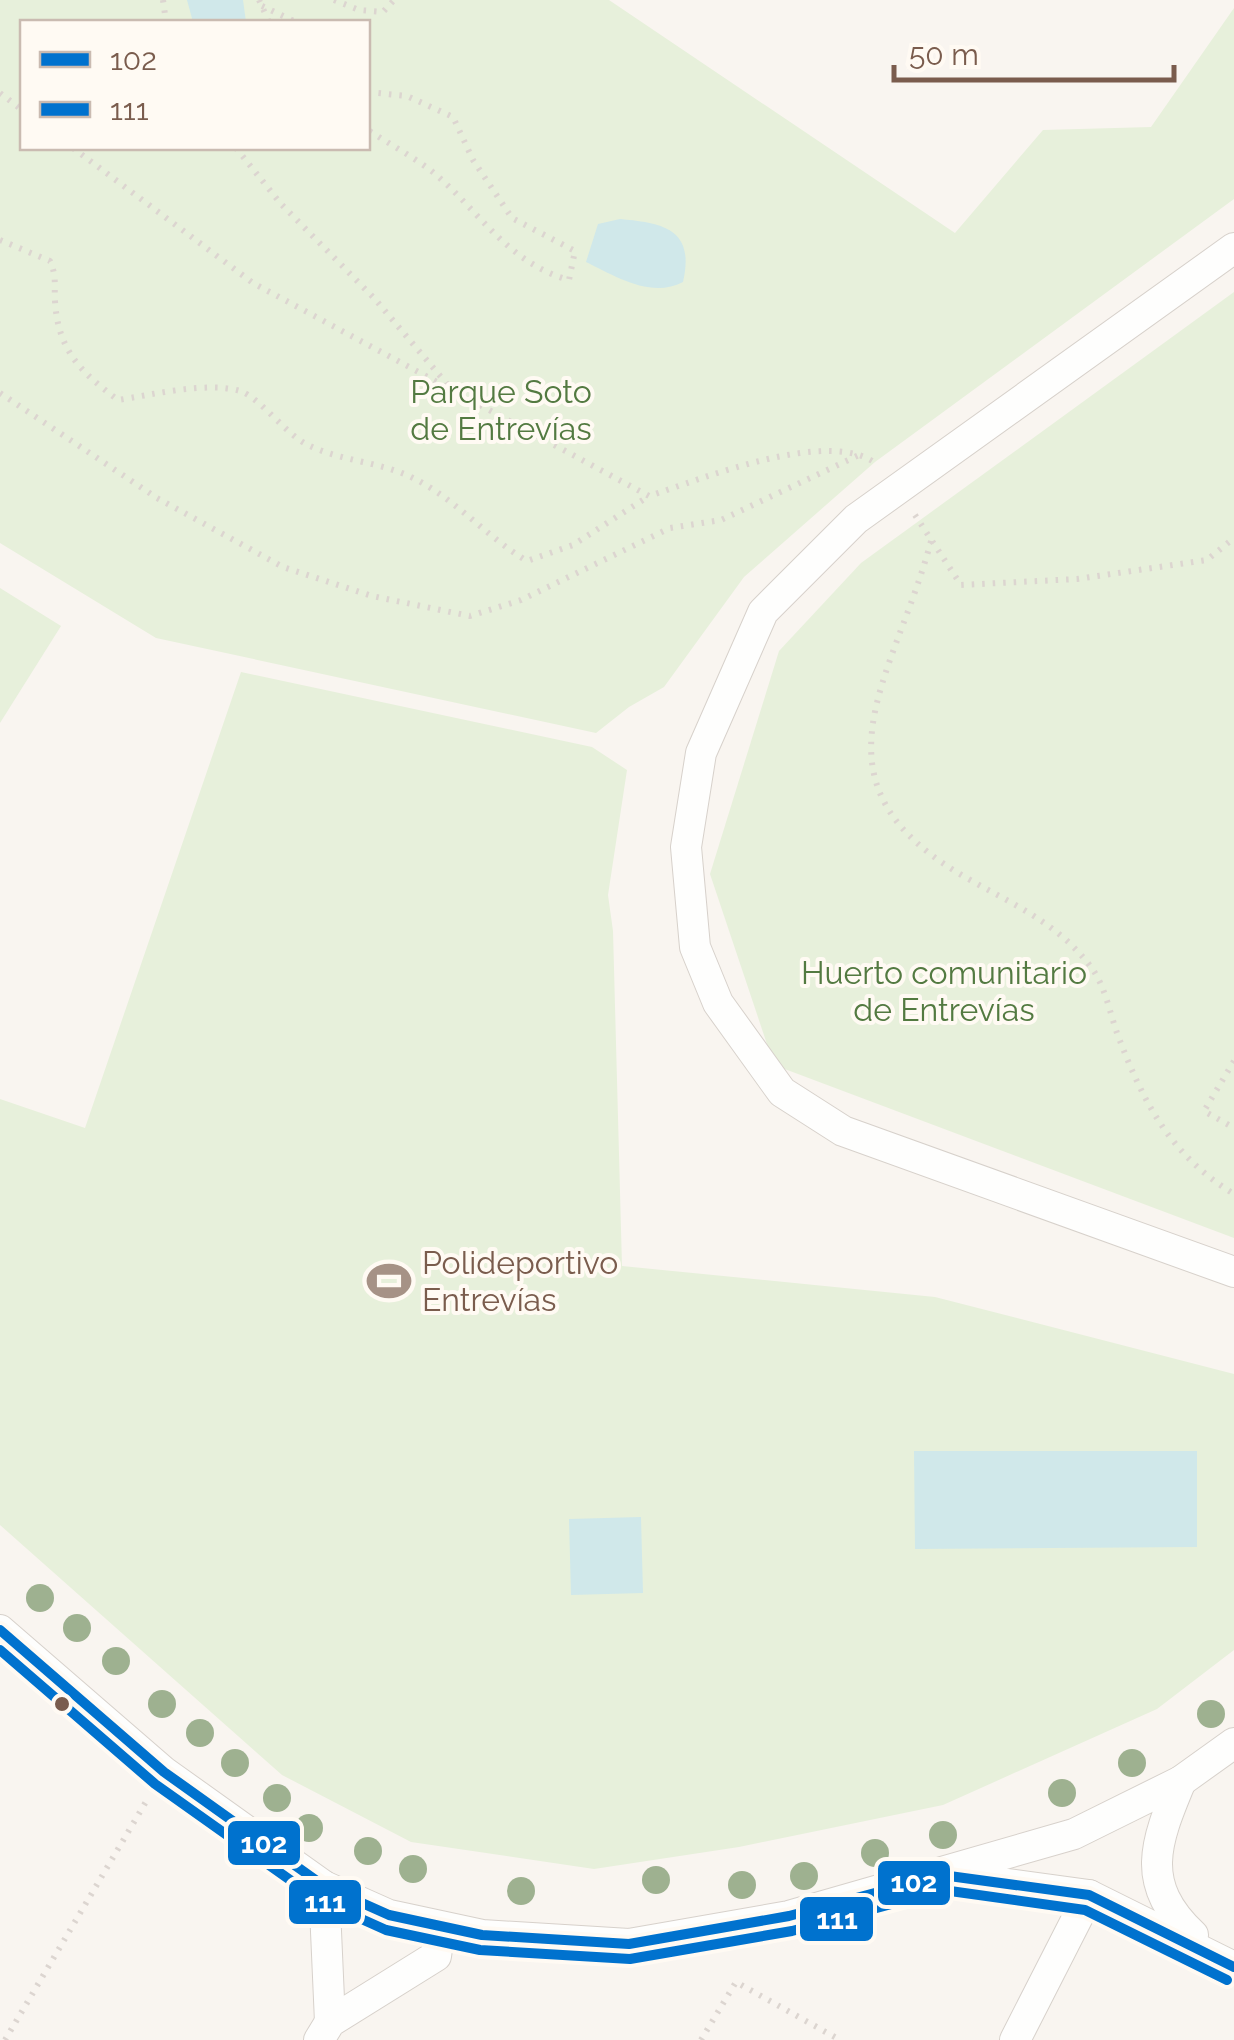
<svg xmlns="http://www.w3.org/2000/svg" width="1234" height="2040" font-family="Raleway,sans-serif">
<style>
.green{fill:#e7f0db;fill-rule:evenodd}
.water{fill:#d0e8ea}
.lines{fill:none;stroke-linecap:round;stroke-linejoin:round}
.minor-casing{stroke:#d7d1cb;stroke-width:32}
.path{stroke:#dcd5d0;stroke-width:6;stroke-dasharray:2.5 8;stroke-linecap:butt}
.minor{stroke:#fefefd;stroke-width:30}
.bus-1-casing{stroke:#fffaf3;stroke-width:18}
.bus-2-casing{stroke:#fffaf3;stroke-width:18}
.bus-1{stroke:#0072ce;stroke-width:10}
.bus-2{stroke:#0072ce;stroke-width:10}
.tree{fill:#9eb190}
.bus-dot{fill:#7a5c4d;stroke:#fffaf3;stroke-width:4}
.labels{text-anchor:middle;stroke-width:8;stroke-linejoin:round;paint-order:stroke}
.park-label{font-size:32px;fill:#537a41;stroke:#fffaf3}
.poi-label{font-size:32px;fill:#7a5c4d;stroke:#fffaf3;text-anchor:start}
.line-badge{stroke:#fffaf3;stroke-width:4}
.badge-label{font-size:28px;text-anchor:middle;font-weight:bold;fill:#fff}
</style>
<rect width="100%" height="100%" fill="#f9f5f0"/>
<g class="green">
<path d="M0,0H609L955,233L1043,130L1151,127L1234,8V199L875,462L744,577L664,687L629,707L596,733L156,638L0,543ZM22,22H368V148H22Z"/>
<polygon points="1234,292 1234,1238 774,1065 710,874 779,651 861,563"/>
<polygon points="0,588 61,626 0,723"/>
<polygon points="241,672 592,747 627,770 608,895 613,931 622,1266 935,1297 1234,1374 1234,1650 1157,1709 943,1805 739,1847 594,1869 411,1842 282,1775 0,1525 0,1099 85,1128"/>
</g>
<g class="water">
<polygon points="187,0 243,0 246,22 193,22"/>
<path d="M620,219C665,223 695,230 683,282C651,299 615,276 586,262L598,224Z"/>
<polygon points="914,1451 1197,1451 1197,1547 915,1549"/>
<polygon points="641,1517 643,1593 571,1595 569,1519"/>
</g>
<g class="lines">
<g class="minor-casing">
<g id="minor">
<polyline points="1234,248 856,519 763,612 701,753 686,847 695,947 718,1003 782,1092 843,1131 1234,1272"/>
<polyline points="0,1630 164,1772 324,1886 389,1915 482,1935 629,1944 789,1916 1074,1834 1181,1781 1234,1743"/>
<path d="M1181,1781C1155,1843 1139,1884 1193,1935"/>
<polyline points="955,1877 1089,1895 1234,1967"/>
<polyline points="324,1886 330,2022"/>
<polyline points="319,2040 330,2022 436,1956 440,1927"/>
<polyline points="1015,2040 1089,1895"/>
</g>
</g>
<g class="path">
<polyline points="163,0 166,22"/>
<polyline points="259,0 269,22"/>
<polyline points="334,0 359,10 383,12 394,0"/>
<polyline points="262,6 296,22"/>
<path d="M368,92L407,96L453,117L473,160L512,218L575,251L569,280C508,263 480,212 434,173C414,157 389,144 368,130"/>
<polyline points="0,93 22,110"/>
<path d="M73,148L253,283L649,496C702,479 831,426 878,465"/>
<polyline points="236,148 281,204 374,298 447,384"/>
<path d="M0,240L50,261C57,277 54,285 55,301C58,351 81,372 118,400C151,395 208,381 240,391C259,397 285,433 306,444C339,461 376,461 409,476C454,497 484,535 527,561L573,545L649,496"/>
<polyline points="0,393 157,498 283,567 372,596 470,616 521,600 670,528 721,520 859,455"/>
<polyline points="915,515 961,585 1077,579 1207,560 1234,538"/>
<path d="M931,541C894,681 798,785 972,881C1017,906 1063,927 1093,970C1105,987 1110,1013 1117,1033C1143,1102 1170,1155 1234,1194"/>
<polyline points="1234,1061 1204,1111 1234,1128"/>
<polyline points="5,2040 147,1800"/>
<polyline points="701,2040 736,1982 840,2040"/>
</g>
<use href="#minor" class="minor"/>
<g class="bus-1-casing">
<polyline id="bus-1" points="0,1630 164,1772 324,1886 389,1915 482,1935 629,1944 789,1916 942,1875 1089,1895 1234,1967"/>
</g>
<g class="bus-2-casing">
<polyline id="bus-2" points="0,1650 155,1784 317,1899 386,1930 480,1950 630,1959 792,1931 943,1890 1085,1910 1227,1980"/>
</g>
<use href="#bus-1" class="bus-1"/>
<use href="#bus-2" class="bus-2"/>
</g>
<g class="tree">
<circle cx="40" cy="1598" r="14"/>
<circle cx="77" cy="1628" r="14"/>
<circle cx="116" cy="1661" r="14"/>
<circle cx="162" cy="1704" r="14"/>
<circle cx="1211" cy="1714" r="14"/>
<circle cx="200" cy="1733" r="14"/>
<circle cx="235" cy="1763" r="14"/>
<circle cx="1132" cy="1763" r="14"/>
<circle cx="1062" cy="1793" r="14"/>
<circle cx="277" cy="1798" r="14"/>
<circle cx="309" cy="1828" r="14"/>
<circle cx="943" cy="1835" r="14"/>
<circle cx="368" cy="1851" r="14"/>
<circle cx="875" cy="1853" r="14"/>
<circle cx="413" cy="1869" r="14"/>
<circle cx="804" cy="1876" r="14"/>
<circle cx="656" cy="1880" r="14"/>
<circle cx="742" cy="1885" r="14"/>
<circle cx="521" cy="1891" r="14"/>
</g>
<defs>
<g id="stadium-bare" transform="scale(3.45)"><path d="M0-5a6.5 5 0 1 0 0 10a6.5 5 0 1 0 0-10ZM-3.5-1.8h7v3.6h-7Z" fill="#a69286" stroke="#fffaf3" stroke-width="2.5" paint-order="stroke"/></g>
</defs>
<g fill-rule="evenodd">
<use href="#stadium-bare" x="389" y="1281"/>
</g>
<circle class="bus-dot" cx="62" cy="1704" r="9"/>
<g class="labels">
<g class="park-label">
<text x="501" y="403">Parque Soto<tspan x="501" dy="37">de Entrevías</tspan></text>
<text x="944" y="984">Huerto comunitario<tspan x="944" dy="37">de Entrevías</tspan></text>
</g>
<g class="poi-label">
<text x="422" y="1274">Polideportivo<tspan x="422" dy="37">Entrevías</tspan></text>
</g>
</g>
<g class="line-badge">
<rect x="226" y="1819" width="76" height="48" rx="10" fill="#0072ce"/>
<rect x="876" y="1859" width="76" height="48" rx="10" fill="#0072ce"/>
<rect x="287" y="1878" width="76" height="48" rx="10" fill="#0072ce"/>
<rect x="798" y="1895" width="77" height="48" rx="10" fill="#0072ce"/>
</g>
<g class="badge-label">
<text x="264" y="1853">102</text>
<text x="914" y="1892">102</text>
<text x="325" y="1912">111</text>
<text x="837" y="1929">111</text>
</g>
<rect x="20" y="20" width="350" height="130" fill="#fffaf3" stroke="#cabbb1" stroke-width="2.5"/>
<rect x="40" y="52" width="50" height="15" fill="#0072ce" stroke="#cabbb1" stroke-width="2.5"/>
<text x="110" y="70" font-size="30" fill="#7a5c4d">102</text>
<rect x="40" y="102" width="50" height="15" fill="#0072ce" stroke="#cabbb1" stroke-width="2.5"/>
<text x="110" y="120" font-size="30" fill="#7a5c4d">111</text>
<path d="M894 65v15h280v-15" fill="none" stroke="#7a5c4d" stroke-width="5"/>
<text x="909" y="65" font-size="30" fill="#7a5c4d" stroke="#fffaf3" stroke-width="8" paint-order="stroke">50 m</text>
</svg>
